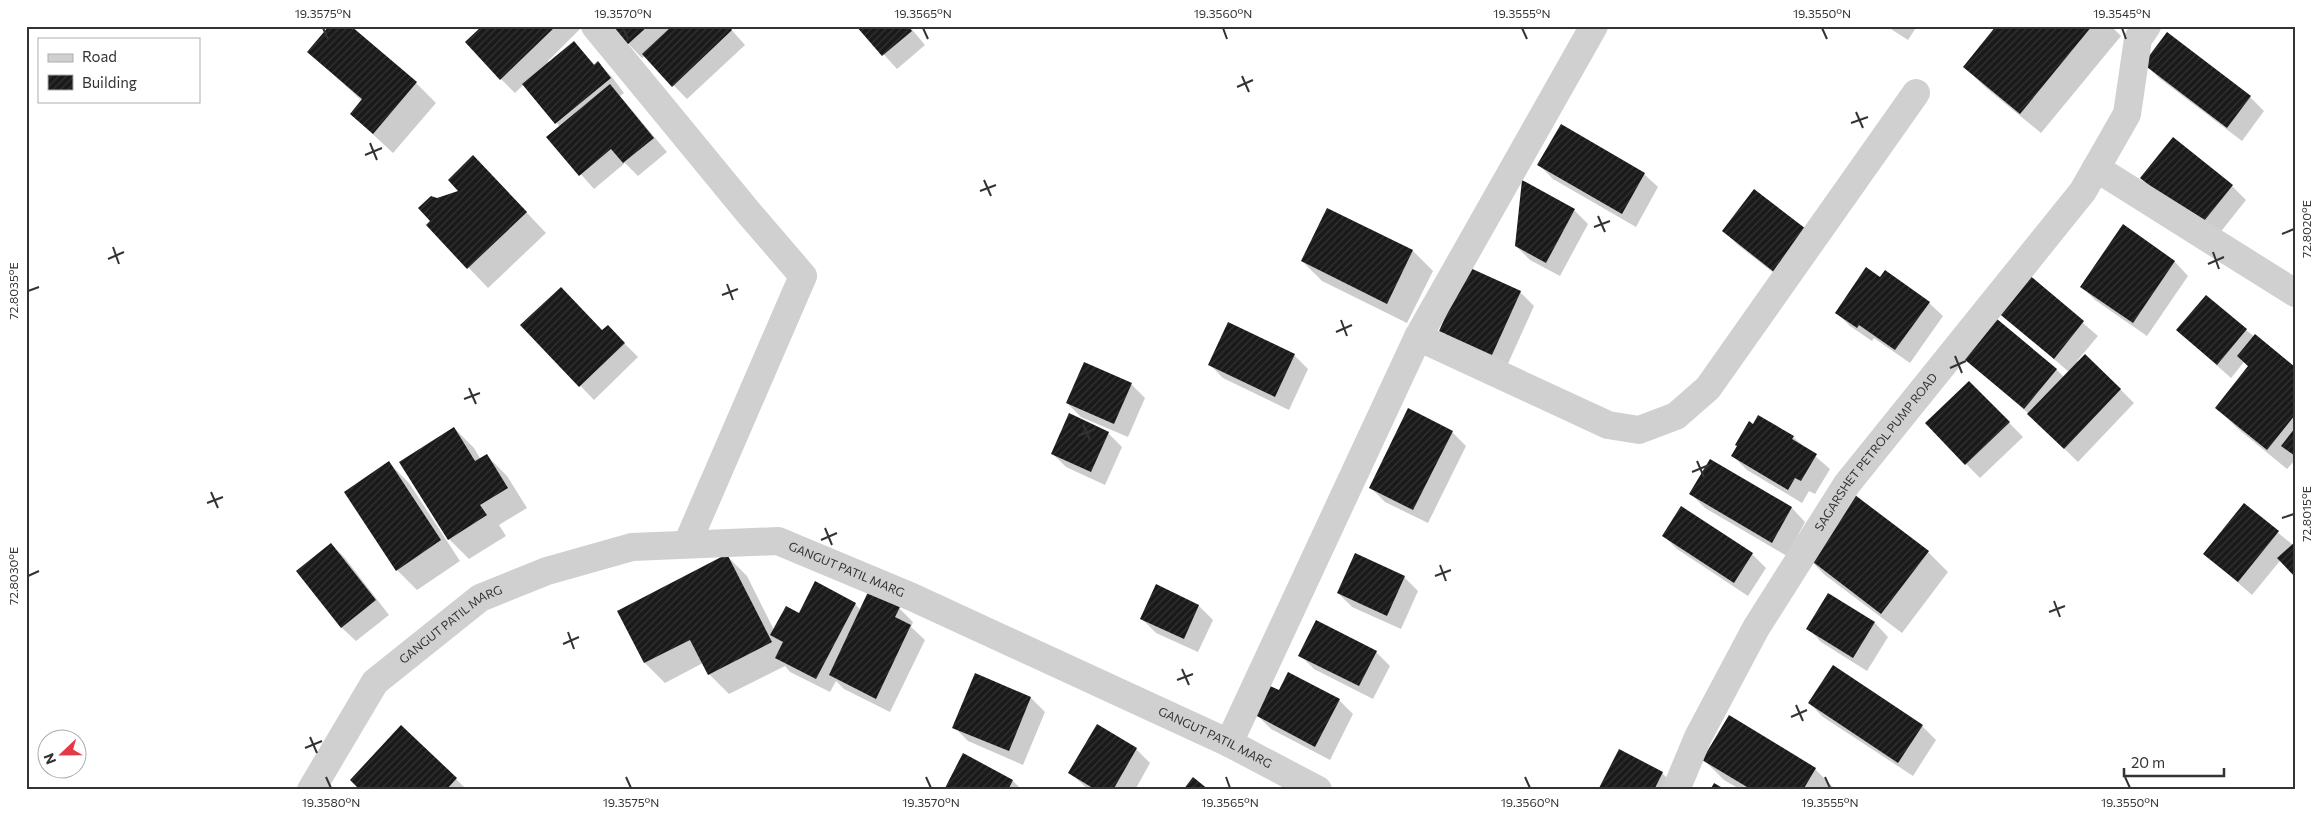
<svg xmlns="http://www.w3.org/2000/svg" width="2321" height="816" font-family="Commissioner,sans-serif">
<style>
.shadow{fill:#0003}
.building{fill:url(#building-hatch)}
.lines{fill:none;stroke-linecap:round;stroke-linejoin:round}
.minor{stroke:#d0d0d0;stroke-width:28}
.ticks{fill:none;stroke:#333;stroke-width:2}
.labels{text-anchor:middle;stroke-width:5;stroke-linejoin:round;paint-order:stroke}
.street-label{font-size:12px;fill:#333;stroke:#fff}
.neatline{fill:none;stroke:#333;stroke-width:2}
.ticks-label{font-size:12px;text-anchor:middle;fill:#333}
</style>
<defs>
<pattern id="building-hatch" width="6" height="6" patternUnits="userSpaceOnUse" patternTransform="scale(1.25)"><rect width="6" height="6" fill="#1a1a1a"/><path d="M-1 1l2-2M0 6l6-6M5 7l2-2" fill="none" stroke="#333"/></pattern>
</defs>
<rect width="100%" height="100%" fill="#fff"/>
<g class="shadow">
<polygon points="483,26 583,26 548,61 549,63 574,42 595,65 598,63 612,77 624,93 620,96 667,152 638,176 625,163 594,189 548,137 560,127 524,84 515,93 501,79"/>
<polygon points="611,26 728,26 745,45 687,99 645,56 642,58"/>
<polygon points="858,26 909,26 925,45 897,69"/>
<polygon points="1886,26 1917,26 1908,40"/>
<polygon points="1998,26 2111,26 2121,36 2041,133 1985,87 1965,67"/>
<polygon points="309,52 416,83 436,103 393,153 351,114 362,101"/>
<polygon points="2145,64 2250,97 2264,111 2242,141 2159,78"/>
<polygon points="1539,165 1644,174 1658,187 1636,227 1553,179"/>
<polygon points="493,177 546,233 488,288 428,225 432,221 437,199 461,192"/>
<polygon points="2142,178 2232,186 2246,200 2215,239 2156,192"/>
<polygon points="1754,191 1789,285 1738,245 1724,231"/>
<polygon points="1328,209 1413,251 1433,271 1407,323 1322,281 1302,261"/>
<polygon points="1574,210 1588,224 1560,276 1530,260 1516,246"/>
<polygon points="2123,226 2175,262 2188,276 2147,336 2095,300 2081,286"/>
<polygon points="2027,275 2098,336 2077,361 2120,389 2134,403 2078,462 2029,414 1966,359 2056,369 2064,377 2069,372 1998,311"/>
<polygon points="1880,279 1929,303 1943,316 1910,363 1874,338 1872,341 1850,326 1836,312"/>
<polygon points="1520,292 1534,306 1506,368 1455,344 1441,330"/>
<polygon points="522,325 603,332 608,327 638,357 594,400"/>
<polygon points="2177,330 2246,330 2295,368 2295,460 2287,469 2237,428 2217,408 2249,367 2244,362 2231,378"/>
<polygon points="1294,355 1308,369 1289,410 1223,378 1209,364"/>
<polygon points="1131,384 1145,398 1128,437 1081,417 1067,403"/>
<polygon points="1983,396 2023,437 1980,478 1927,424"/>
<polygon points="1753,425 1793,437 1830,469 1815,494 1809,491 1802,503 1747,470 1733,456"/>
<polygon points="454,428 474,448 481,460 487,456 507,476 527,508 499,525 506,536 469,559 448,538"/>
<polygon points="1452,432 1466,446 1428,523 1385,502 1371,488"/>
<polygon points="1108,433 1122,447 1105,485 1066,467 1052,453"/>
<polygon points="1710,461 1792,508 1805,522 1787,556 1705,508 1691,494"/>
<polygon points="389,463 409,483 460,561 417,590 397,570"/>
<polygon points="2244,505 2293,545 2252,595 2205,554"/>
<polygon points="1663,535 1752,554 1766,568 1748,596 1677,549"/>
<polygon points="331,544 345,558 389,615 356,641 342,628 298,571"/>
<polygon points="1928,552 1948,572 1902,633 1825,575 1805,555"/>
<polygon points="727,556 747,576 774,630 799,615 855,604 861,610 899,608 913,622 911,627 925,640 890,712 844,689 836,681 830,692 790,672 785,666 729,694 709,674 703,663 665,683 645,663 618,611"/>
<polygon points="1404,577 1418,591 1401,629 1352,607 1338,593"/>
<polygon points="1157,586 1199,606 1213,620 1198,652 1156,633 1142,619"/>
<polygon points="1829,595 1875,623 1888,637 1867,671 1821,642 1808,628"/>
<polygon points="1376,652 1390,666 1373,699 1314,669 1300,655"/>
<polygon points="975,675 1031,698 1045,712 1023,765 968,741 954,727"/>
<polygon points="1279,691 1339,700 1353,714 1330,760 1271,729 1257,715"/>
<polygon points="1809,703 1922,726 1936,740 1913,776 1823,717"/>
<polygon points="1097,726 1136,749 1150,763 1135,790 1089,790 1070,773"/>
<polygon points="1619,751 1662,773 1676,787 1675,790 1599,790"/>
<polygon points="964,755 1013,781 1022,790 945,790"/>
<polygon points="1704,760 1815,769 1835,789 1741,790 1724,780"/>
<polygon points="456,779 467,790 361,790"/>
</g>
<g class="building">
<polygon points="329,26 351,26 417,82 373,134 350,114 362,99 307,52"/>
<polygon points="482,26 556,26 500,80 465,42"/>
<polygon points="610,26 648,26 627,45"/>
<polygon points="672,26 729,26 732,30 672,87 642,54"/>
<polygon points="856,26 908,26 912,31 882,56"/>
<polygon points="1996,26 2092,26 2020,114 1963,67"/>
<polygon points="2167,32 2251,96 2227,128 2143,64"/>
<polygon points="574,41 594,65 598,61 611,78 555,124 522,84"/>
<polygon points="610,84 654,138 623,163 611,149 579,176 546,137"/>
<polygon points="1561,124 1645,173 1622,214 1537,165"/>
<polygon points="2173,137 2233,185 2200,226 2140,178"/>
<polygon points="473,155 527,212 467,269 426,225 430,221 418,208 431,196 437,198 458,191 448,180"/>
<polygon points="1522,180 1575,209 1546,263 1515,246"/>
<polygon points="1754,189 1806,229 1774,272 1722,231"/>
<polygon points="1327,208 1413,250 1387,304 1301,261"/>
<polygon points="2123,224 2175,261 2133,323 2080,287"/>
<polygon points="1468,267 1521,291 1492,355 1439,331"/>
<polygon points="1866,267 1880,277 1885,270 1930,302 1895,350 1859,325 1857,328 1835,313"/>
<polygon points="2027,273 2084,321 2054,359 1996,311"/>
<polygon points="561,287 602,330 608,325 625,343 579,387 520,325"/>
<polygon points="2206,295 2247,329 2217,365 2176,330"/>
<polygon points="1997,319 2057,369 2024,409 1964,359"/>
<polygon points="1228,322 1295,354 1275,397 1208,365"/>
<polygon points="2255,334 2295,367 2295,415 2267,450 2215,408 2248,366 2237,356"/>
<polygon points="2085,354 2121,389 2064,449 2027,414"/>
<polygon points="1084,362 1132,383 1114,424 1066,403"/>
<polygon points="1969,381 2010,422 1965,465 1925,423"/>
<polygon points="1408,408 1453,431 1413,510 1369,488"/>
<polygon points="1069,413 1109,432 1091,472 1051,454"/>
<polygon points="1758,415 1794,436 1792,439 1817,454 1801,481 1795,478 1788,490 1731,456 1737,446 1735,445 1749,421 1753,424"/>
<polygon points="454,427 475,461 487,454 508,488 480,505 487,515 448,540 399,462"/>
<polygon points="2295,428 2295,456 2281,446"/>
<polygon points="1710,459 1792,507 1772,543 1689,494"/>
<polygon points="389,461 441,540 396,571 344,492"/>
<polygon points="1851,492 1929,551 1881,614 1804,555"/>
<polygon points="2244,503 2279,531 2238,582 2203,554"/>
<polygon points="1681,506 1753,553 1734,583 1662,536"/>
<polygon points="2295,542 2295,577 2277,558"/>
<polygon points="331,543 376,600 341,628 296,571"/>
<polygon points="1355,553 1405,576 1387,616 1337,593"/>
<polygon points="727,554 772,642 708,675 690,640 644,663 617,611"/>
<polygon points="815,581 856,603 816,679 775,658 783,642 770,635 786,606 799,613"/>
<polygon points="1156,584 1199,605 1184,639 1140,619"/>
<polygon points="868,592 900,607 895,617 911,625 876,699 829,675"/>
<polygon points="1828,593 1875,622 1853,658 1806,629"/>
<polygon points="1316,620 1377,651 1359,686 1298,656"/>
<polygon points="1833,665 1923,725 1898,763 1808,703"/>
<polygon points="1288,672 1340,699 1315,747 1255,715 1270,686 1279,690"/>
<polygon points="975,673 1031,697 1009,751 952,728"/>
<polygon points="1729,715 1816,768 1803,790 1752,790 1702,760"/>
<polygon points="1097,724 1137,748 1113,790 1096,790 1068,773"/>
<polygon points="401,725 457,778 446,790 360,790 350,780"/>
<polygon points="1619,749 1663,772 1654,790 1598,790"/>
<polygon points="963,753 1013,780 1008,790 944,790"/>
<polygon points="1193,777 1209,790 1183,790"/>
<polygon points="1714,783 1726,790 1710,790"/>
</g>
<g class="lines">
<g class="minor">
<polyline points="595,26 748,212 803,276 687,544"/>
<polyline points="2096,168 2295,293"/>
<polyline points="1418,337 1608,425 1639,430 1676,416 1708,388 1916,93"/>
<polyline points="1229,743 1418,337 1594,26"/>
<path id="s1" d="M311,790L375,682L480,598L547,571L632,547L778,541L912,597L1229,743L1318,790"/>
<path id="s2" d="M1676,790L1698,737L1756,628L1847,484L2083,191L2127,114L2138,39L2147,26"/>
</g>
</g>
<path class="ticks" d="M323,28L328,39M623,28L628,39M923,28L928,39M1223,28L1227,39M1522,28L1527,39M1822,28L1827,39M2122,28L2126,39M1242,76L1249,92M1237,87L1253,80M1856,112L1863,128M1851,123L1868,117M370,143L377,160M365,155L382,148M984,180L991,196M980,191L996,185M1598,216L1605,232M1594,227L1610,221M2282,234L2294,229M113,247L119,264M2213,252L2219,269M108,259L124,252M2208,264L2224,257M727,284L733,300M28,291L39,287M722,295L738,289M1341,320L1347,336M1336,332L1352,325M1955,356L1962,373M1950,368L1966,361M469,388L476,404M464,399L480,393M1083,424L1090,440M1078,436L1095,429M1697,461L1704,477M1692,472L1709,465M211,492L218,508M207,503L223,497M2282,518L2294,514M825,528L832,545M821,540L837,533M1440,565L1446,581M28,576L39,571M1435,576L1451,570M2054,601L2060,617M2049,612L2065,606M568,632L574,649M563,644L579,637M1182,669L1189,685M1177,680L1193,674M1796,705L1803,721M1791,717L1807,710M310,737L317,753M305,748L322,741M326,777L331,788M626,777L631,788M926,777L931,788M1226,777L1230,788M1525,777L1530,788M1825,777L1830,788M2125,777L2130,788"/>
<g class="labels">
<g class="street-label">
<text dy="4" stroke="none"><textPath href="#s2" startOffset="394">SAGARSHET PETROL PUMP ROAD</textPath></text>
<text dy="4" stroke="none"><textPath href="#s1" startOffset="641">GANGUT PATIL MARG</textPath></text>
<text dy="4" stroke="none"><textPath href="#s1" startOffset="221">GANGUT PATIL MARG</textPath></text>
<text dy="4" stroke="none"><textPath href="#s1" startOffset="1046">GANGUT PATIL MARG</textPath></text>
</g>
</g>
<rect width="2321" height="816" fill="none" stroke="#ffffff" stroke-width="55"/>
<rect x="38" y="38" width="162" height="65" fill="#ffffff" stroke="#adadad"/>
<rect x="48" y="54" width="25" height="8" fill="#d0d0d0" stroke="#adadad"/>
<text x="82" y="62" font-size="15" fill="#333333">Road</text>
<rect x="48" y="75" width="25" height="15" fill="url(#building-hatch)" stroke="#adadad"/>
<text x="82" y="88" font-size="15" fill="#333333">Building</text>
<g transform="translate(62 754) rotate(248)"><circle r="24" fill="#ffffff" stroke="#adadad"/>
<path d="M0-4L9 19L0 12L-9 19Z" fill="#e63946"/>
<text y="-8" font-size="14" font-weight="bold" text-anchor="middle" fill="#333333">N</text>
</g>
<path d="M2124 768v8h100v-8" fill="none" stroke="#333333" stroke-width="2.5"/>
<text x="2131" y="768" font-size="15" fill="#333333" stroke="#ffffff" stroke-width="4" paint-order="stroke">20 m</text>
<rect x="28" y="28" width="2266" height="760" class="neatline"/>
<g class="ticks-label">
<text x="323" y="18">19.3575°N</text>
<text x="623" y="18">19.3570°N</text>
<text x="923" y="18">19.3565°N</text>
<text x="1223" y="18">19.3560°N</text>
<text x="1522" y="18">19.3555°N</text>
<text x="1822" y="18">19.3550°N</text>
<text x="2122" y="18">19.3545°N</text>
<text transform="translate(2307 229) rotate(-90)" y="4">72.8020°E</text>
<text transform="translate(14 291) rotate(-90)" y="4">72.8035°E</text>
<text transform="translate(2307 514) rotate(-90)" y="4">72.8015°E</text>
<text transform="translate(14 576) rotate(-90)" y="4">72.8030°E</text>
<text x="331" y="807">19.3580°N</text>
<text x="631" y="807">19.3575°N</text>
<text x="931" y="807">19.3570°N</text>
<text x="1230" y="807">19.3565°N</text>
<text x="1530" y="807">19.3560°N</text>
<text x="1830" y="807">19.3555°N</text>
<text x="2130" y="807">19.3550°N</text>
</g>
</svg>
